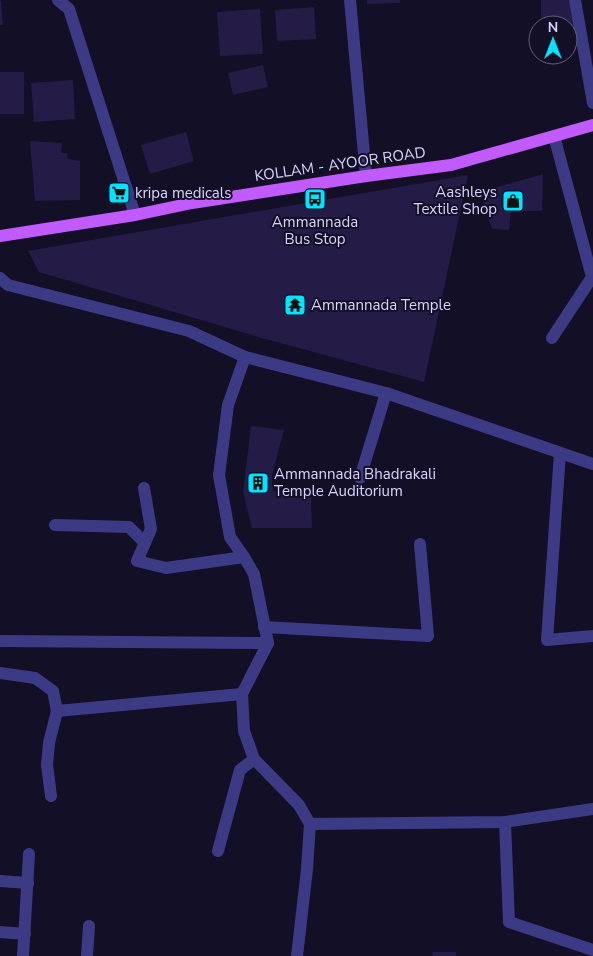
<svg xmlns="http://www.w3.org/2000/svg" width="593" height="956" font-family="'Nunito Sans',sans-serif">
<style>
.building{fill:#241b47}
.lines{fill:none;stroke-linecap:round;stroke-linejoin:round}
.minor{stroke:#3d3a85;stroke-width:12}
.major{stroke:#c25bff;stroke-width:12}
.labels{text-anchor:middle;stroke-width:4;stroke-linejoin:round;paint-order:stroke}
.street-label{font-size:15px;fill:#d9d4ff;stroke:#130f26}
.poi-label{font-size:15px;fill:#d9d4ff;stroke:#130f26;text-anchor:start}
</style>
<rect width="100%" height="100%" fill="#130f26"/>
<g class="building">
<polygon points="367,0 400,0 400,3 367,4"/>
<polygon points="541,0 574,0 575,38 568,38 568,25 541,25"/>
<polygon points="0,1 1,1 3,25 0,25"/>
<polygon points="314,7 316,39 277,41 275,10"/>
<polygon points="260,9 263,54 220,56 217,12"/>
<polygon points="263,65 268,87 233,95 228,73"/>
<rect x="0" y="72" width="24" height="42"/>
<polygon points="73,80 75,119 34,122 31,83"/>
<polygon points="186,132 194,161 150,174 141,145"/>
<polygon points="30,141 62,143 61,153 67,153 68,159 80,161 80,200 35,201"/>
<polygon points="543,174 542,211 511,211 509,230 492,229 480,192"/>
<polygon points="468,175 424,382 262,338 39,272 28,251"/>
<polygon points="251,426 284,430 272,475 273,491 311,494 312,528 252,528 243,492"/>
<polygon points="432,952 456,952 456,956 433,956"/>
</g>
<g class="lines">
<g class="minor">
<polyline points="58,0 69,9 135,215"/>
<polyline points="350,0 366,176"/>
<polyline points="575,0 593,103"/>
<polyline points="0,278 8,285 189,331 245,357 228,405 219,475 230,537 244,557 254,574 268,643 242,694 244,731 254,759 299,805 310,824 307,869 297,956"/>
<polyline points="552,338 592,277 554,136"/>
<polyline points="245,357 386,393 593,464"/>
<polyline points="560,453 547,640 593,636"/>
<polyline points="360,478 386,393"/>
<polyline points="144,488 151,529 137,561 166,568 244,557"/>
<polyline points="55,525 129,527 145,543"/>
<polyline points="264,627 428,636 420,544"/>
<polyline points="0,641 268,643"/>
<polyline points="0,673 35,678 53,691 57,711 242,694"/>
<polyline points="51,796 47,765 49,743 57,711"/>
<polyline points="505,822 509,922 593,950"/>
<polyline points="310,824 505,822 593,809"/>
<polyline points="218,851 240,770 254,759"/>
<polyline points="0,881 28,883"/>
<polyline points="0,932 25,934"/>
<polyline points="23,956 29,854"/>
<polyline points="87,956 89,926"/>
</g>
<polyline class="major" points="0,236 135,215 192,203 366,176 451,165 593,125"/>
</g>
<defs>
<g id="supermarket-square" transform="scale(1.125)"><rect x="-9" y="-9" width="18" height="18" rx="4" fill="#00e5ff" stroke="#130f26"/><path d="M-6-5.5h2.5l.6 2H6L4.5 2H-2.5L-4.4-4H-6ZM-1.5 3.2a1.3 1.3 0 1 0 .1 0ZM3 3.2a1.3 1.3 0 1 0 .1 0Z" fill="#111"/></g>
<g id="bus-square" transform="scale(1.125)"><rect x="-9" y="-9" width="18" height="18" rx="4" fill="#00e5ff" stroke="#130f26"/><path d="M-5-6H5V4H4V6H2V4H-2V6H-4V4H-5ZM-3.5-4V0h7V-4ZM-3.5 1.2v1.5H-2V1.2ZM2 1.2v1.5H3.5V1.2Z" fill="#111"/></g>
<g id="shop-square" transform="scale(1.125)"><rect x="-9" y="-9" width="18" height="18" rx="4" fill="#00e5ff" stroke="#130f26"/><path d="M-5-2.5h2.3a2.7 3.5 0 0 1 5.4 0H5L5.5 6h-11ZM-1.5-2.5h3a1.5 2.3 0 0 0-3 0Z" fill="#111"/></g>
<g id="temple-square" transform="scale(1.125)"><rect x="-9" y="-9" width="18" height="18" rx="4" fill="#00e5ff" stroke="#130f26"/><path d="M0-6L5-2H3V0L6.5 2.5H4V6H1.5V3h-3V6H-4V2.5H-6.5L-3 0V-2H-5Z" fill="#111"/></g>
<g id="building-square" transform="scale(1.125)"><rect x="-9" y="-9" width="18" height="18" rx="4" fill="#00e5ff" stroke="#130f26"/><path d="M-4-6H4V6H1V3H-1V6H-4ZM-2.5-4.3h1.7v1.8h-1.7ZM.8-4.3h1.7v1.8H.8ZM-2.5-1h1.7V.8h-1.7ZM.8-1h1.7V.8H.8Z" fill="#111"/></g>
</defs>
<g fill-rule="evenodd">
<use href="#supermarket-square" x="119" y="193"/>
<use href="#bus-square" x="315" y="199"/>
<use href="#shop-square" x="513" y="201"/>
<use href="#temple-square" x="295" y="305"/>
<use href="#building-square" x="258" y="483"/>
</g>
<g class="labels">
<g class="street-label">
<text transform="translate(340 164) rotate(-8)" y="5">KOLLAM - AYOOR ROAD</text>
</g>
<g class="poi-label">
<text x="497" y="197" text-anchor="end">Aashleys<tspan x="497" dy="17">Textile Shop</tspan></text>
<text x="135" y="198">kripa medicals</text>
<text x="315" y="227" text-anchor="middle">Ammannada<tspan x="315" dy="17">Bus Stop</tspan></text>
<text x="311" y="310">Ammannada Temple</text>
<text x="274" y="479">Ammannada Bhadrakali<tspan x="274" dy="17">Temple Auditorium</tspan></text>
</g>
</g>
<g transform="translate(553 40)"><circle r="24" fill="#130f26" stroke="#625e7d"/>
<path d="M0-4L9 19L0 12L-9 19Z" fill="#00e5ff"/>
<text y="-8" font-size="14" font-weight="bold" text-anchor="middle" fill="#d9d4ff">N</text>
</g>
</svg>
